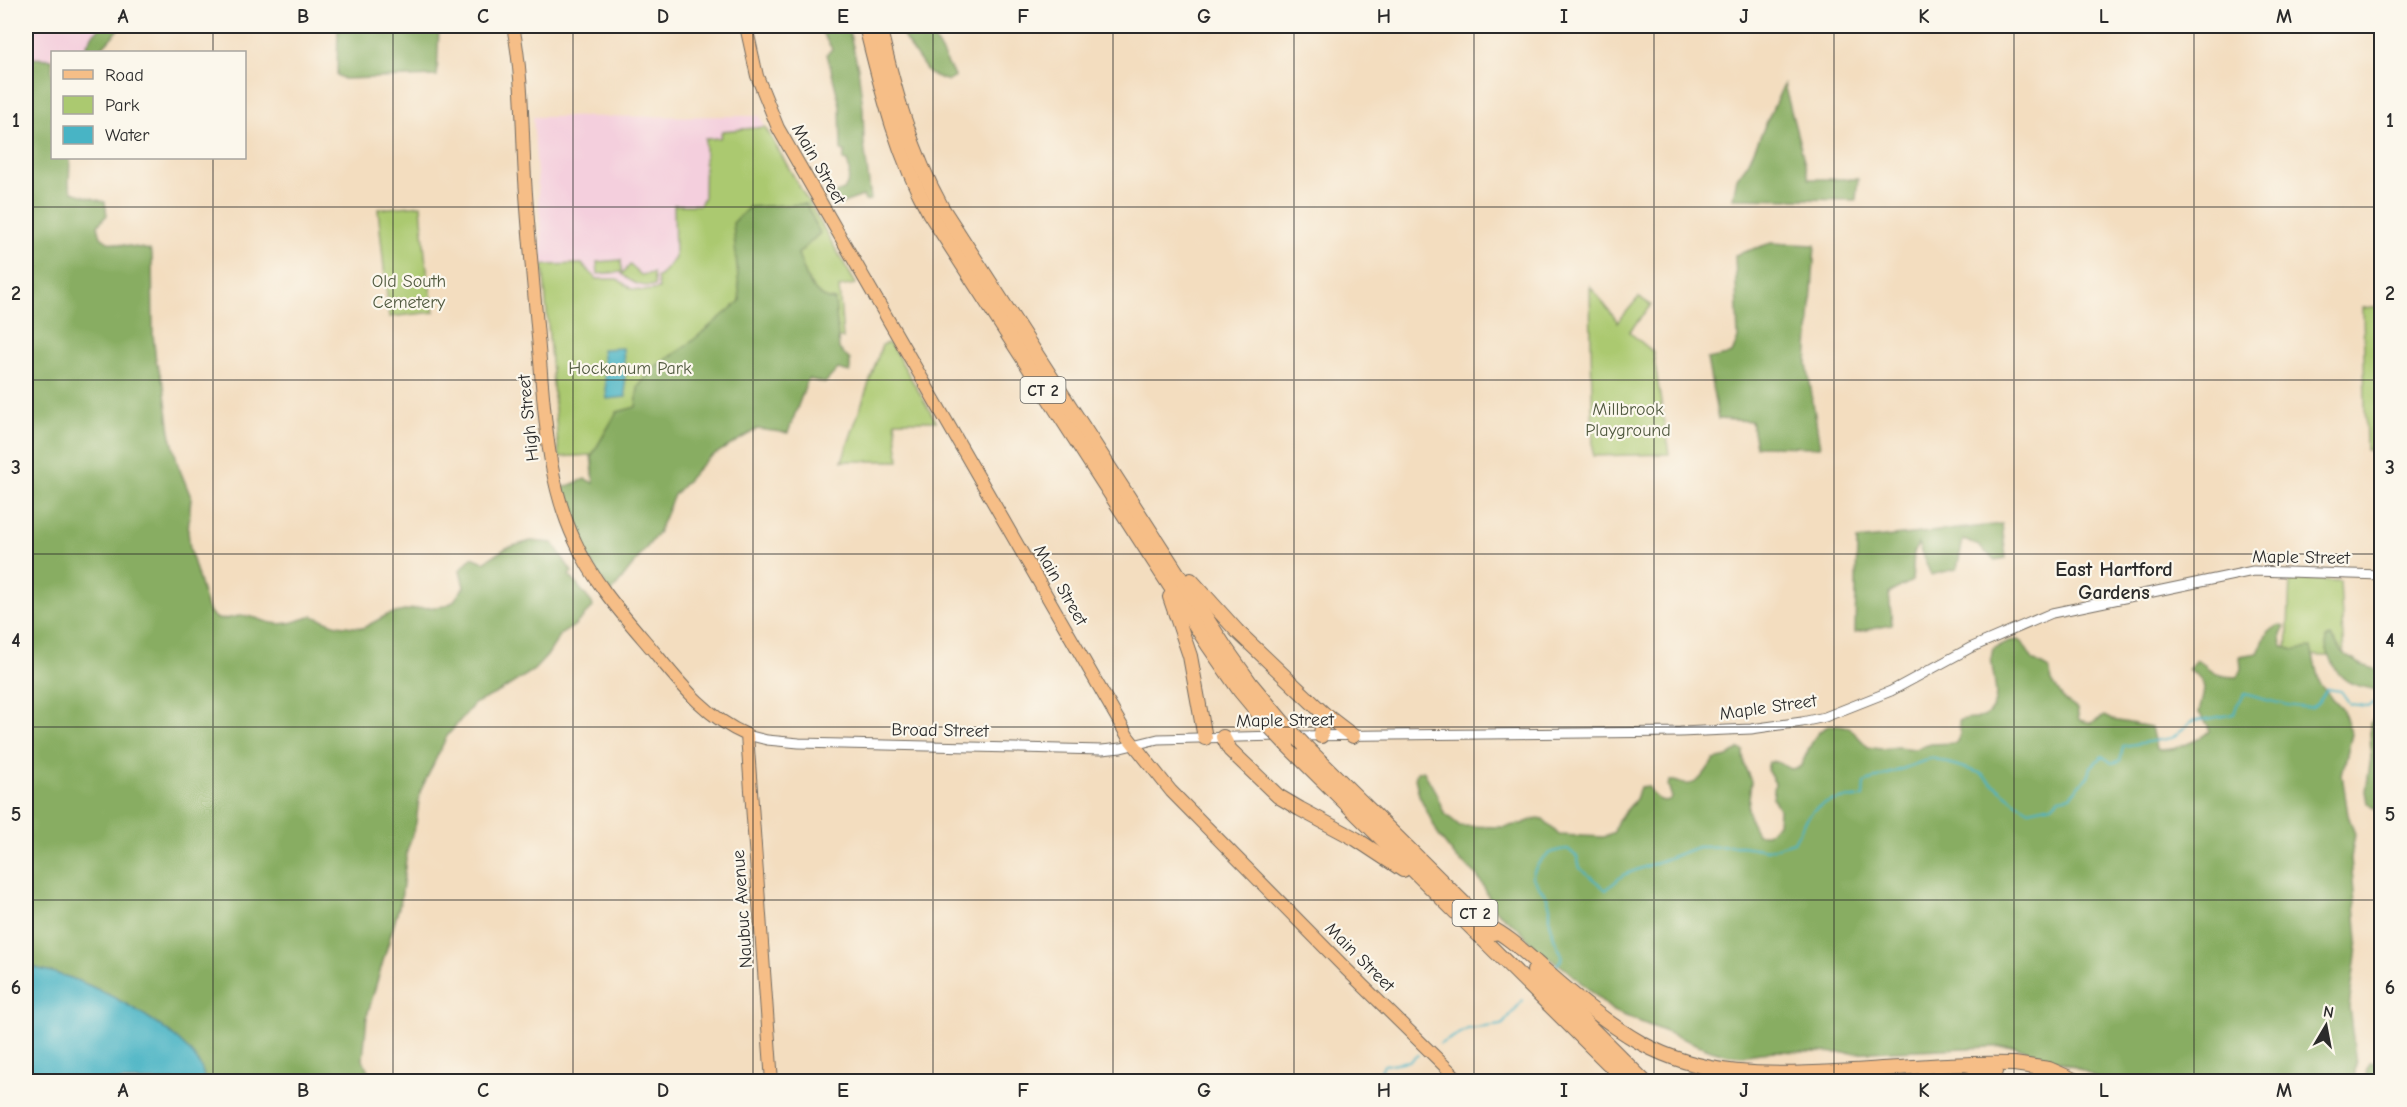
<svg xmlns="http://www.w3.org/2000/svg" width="2407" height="1107" font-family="'Comic Neue',sans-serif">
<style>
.built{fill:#f4cfdd}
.green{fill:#abc970;stroke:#6b7a4e;stroke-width:1.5}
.forest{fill:#88ad62;stroke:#5a6c46;stroke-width:1.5}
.water{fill:#48b4c5;stroke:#3a7078;stroke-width:1.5}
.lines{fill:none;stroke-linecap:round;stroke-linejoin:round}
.stream{stroke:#48b4c5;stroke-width:2}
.minor-casing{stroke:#71695f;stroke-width:11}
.major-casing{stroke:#71695f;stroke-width:14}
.highway-casing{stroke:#71695f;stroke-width:16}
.minor{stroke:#fff;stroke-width:9}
.major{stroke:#f6be87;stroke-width:12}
.highway{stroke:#f6be87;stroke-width:14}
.highway-bridge-casing{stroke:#71695f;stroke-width:16;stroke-linecap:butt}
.highway-bridge{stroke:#f6be87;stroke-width:14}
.grid{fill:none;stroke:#2b2b2b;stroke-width:1.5;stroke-opacity:0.55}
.labels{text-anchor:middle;stroke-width:4.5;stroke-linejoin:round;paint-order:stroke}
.shield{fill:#fbf7ec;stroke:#696865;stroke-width:1.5}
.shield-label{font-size:16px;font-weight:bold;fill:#2b2b2b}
.street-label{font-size:18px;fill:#2b2b2b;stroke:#fbf7ec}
.park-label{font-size:18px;fill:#515a40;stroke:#fbf7ec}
.neighbourhood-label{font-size:20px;font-weight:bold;fill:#2b2b2b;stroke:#fbf7ec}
.neatline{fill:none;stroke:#2b2b2b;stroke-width:2}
.grid-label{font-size:20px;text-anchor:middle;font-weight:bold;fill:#2b2b2b}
</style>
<rect width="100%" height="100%" fill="#fbf7ec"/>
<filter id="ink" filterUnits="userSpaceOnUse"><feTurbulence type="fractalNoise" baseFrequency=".0167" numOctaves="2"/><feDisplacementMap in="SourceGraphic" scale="12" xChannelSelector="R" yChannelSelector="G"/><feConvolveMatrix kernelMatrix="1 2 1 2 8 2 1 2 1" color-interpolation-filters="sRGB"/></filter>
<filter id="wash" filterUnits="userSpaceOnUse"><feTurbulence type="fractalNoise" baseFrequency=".008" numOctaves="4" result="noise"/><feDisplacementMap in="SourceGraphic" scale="24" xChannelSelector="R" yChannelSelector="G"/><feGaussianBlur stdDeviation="1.35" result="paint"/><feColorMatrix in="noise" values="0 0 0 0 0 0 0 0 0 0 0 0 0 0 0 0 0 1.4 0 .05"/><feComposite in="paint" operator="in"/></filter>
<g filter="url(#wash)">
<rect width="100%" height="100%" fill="#f3ddbf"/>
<g class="built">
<polygon points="26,26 103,26 93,34 83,52 52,52 52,59 47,60 30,58 26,54"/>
<polygon points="760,116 765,127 722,131 720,138 705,139 704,197 700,205 674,205 675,258 660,276 659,289 643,291 632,289 617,279 597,279 585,266 579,263 543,265 533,117"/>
</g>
<g class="green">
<polygon points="765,127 856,284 839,287 843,338 766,338 682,429 594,483 591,455 559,457 543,265 582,264 597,279 617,279 632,289 643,291 659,289 657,277 660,276 675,258 674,205 700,205 704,197 705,139 720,138 722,131"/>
<polygon points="421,205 425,255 434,312 389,317 378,209"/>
<polygon points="621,260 622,272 598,274 597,262"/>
<path d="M630,265L641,275L653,273L655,286C640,287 633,284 622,274Z"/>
<polygon points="1590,286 1618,322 1639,297 1651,305 1629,332 1653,352 1669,454 1593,456"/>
<polygon points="2381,306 2381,450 2366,450 2363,308"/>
<polygon points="887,343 892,346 936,421 895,421 899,461 842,461 882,345"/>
<polygon points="2290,578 2340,581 2344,657 2287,654"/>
</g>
<g class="forest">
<polygon points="103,26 122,26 98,52 83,52 93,34"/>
<polygon points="338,26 439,26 437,76 344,79 337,75"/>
<path d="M818,26H848L858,68L863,108L864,143L871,200L865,201L863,196L835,206L829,200V195L844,190C850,180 851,172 847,161L843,160L845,151L841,150L840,105L827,54L832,49Z"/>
<polygon points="899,26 927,26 955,77 948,81 929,74 904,38"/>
<path d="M26,54L30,58L52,59V158H70L69,184L72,192L105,202L107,215L98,225L101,237L108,242L150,250L152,254L153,334L156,361L164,386L170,432L178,465L191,497L188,531L190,549L207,608C220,629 227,615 244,616C254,616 262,621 272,623C287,626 299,620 313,616L337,625L363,628L387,615L413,609L445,606L453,602L464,587L460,570L472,557L484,562L506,548L531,541L553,543L572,572L569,575L592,603L593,607L574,626L561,634L547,656L534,670L499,692L474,704L447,736L420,792L416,823L407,851L401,900L367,1016L363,1059L372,1081H204C203,1040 98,985 61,975C49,971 37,969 26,965Z"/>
<polygon points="1784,84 1809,179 1858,179 1856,200 1733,198 1737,178 1748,163"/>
<path d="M806,204L820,233L798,254C806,274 810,298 835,300L839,349L850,360V372L838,369L825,383L808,379L788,433L757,429L707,459L674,495L658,533L611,593C588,560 570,527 562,488L585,479L594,483L592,455L617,412L636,407L638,387L653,368L686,346L740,301L733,223L749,207Z"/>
<polygon points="1771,243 1815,245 1807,364 1820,447 1756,446 1751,421 1718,419 1707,359 1732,354 1738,338 1735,255"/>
<polygon points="2002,524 2006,558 1995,560 1977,545 1963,540 1957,569 1931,575 1918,544 1914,553 1912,581 1889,593 1892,625 1855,632 1857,540"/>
<path d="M2280,625L2285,627L2281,635L2282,646L2294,650L2311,648L2320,685L2342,708L2352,734L2342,774L2348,815L2355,834L2351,858L2358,940L2349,1007L2356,1064L2354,1081H2105L2073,1066L2014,1046L1845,1053L1773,1051L1741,1056L1728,1055L1711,1050L1613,1011L1567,970L1535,948L1520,930L1494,909L1483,885L1473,871L1457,859L1439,836L1419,795L1415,778L1417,772L1423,770L1436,793L1444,813L1460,826L1503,827L1521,824L1537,818L1543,819L1559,835L1604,837L1614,832L1618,820L1636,799L1640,787L1648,786C1653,795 1661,806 1672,798L1668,785L1670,781C1676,780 1679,783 1684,784C1700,786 1706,770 1714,760L1727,757L1739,749L1743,751L1744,765L1751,781L1748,808L1750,820L1757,834H1767L1778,824L1779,809L1773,798L1775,783L1767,770L1769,762L1775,761L1791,769L1800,767C1812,746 1815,717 1849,727L1868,747L1881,749L1898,747L1915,749L1931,744L1956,743L1960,735L1959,721C1970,716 1979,720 1985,716C2008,699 1986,669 1993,649L2009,641L2018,640L2022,642L2033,660L2049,669L2052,681L2064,700L2077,709L2079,720L2091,723L2105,716L2113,720L2151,727L2156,749C2169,753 2199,741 2209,731L2208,725L2199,713C2200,701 2211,685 2196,675C2194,673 2190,672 2188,670L2197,660C2205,662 2203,665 2208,669C2216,676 2227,677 2237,677L2241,669L2240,656L2258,653L2268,631Z"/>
<path d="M2331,637L2346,656L2362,665L2381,671V691C2358,685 2341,686 2332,661C2328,653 2324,647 2326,638Z"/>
<polygon points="2381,716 2382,716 2381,814 2368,803 2366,791 2371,758 2370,724 2374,718"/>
<polygon points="2370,1062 2381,1064 2381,1081 2369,1081 2366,1071"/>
</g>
<g class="water">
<polygon points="623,348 626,397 607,399 602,349"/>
<path d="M26,965C37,969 49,971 61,975C96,984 206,1041 204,1081H26Z"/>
</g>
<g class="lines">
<g class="stream">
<path d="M1552,970L1561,960L1562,955L1554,938L1550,922V907L1547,897L1532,877C1537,860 1549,850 1568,849L1577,857L1580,868L1606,890L1623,875L1698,847L1742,846L1767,850L1794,842C1807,818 1810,805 1840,799C1848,797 1855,800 1863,796L1864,783L1932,758L1980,773L2014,801L2029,810L2052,805L2059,798L2070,796L2089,775L2091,767L2102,756L2112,763L2120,761L2123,746L2172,738L2191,722L2234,714L2237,705L2245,694C2258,698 2301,710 2312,707C2319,704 2323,695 2327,689L2341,691L2350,704L2367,706L2376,702L2382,705"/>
<polyline points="1440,1044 1468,1029 1502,1025 1523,1000"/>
<polyline points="1375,1082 1384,1065 1409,1061 1418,1055"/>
</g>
</g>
</g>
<g filter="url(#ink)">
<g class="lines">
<g class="minor-casing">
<g id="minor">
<polyline points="747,735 767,740 799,743 1102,750 1121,748 1158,739 1280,736"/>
<polyline points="1294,736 1680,732 1751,729 1802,722 1825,717 1891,691 1970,648 2052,613 2253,571 2382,575"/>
</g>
</g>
<g class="major-casing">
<g id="major">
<path d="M513,26C523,76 522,128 525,179C529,244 536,309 541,373C546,431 550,488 575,541C593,582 622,614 651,648C679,682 705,717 747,735L772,1082"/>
<polyline points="746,26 757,76 778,128 1128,737 1171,791 1347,970 1461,1082"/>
</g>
</g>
<g class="highway-casing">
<g id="highway">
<path d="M866,26C882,91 897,155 930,214L1208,645L1240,691L1270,727"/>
<path d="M879,26C894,89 910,150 942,208L1225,647L1251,684L1287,727"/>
<polyline points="1191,580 1237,631 1323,713 1353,736"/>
<polyline points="1170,597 1190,656 1205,738"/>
<polyline points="1321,736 1323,713"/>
<polyline points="1223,737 1230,750 1278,796 1300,809 1356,839 1403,870"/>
<polyline points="1287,745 1627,1082"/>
<polyline points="1304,745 1494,933"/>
<path d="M1489,927C1508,936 1523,951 1539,965C1571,993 1604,1022 1641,1043C1703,1077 1767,1076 1836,1072C1895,1069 1955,1062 2014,1064L2049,1069L2079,1082"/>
<polyline points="1534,971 1645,1082"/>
<polyline points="1954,1082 1995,1072"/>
</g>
</g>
<use href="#minor" class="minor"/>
<use href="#major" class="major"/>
<use href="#highway" class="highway"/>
<g class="highway-bridge-casing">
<g id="highway-bridge">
<polyline points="1270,727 1287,745"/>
<polyline points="1287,727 1304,745"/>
</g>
</g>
<use href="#highway-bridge" class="highway-bridge"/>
</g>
</g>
<path class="grid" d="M213,26V52M393,26V1082M573,26V1082M753,26V1082M933,26V1082M1113,26V1082M1294,26V1082M1474,26V1082M1654,26V1082M1834,26V1082M2014,26V1082M2194,26V1082M213,158V1082M26,207H2382M26,380H2382M26,554H2382M26,727H2382M26,900H2382"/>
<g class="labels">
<g class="shield">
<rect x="1020.5" y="377" width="45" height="26" rx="4.5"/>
<rect x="1452.5" y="900" width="45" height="26" rx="4.5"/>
</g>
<g class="shield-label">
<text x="1043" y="396">CT 2</text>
<text x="1475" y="919">CT 2</text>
</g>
<g class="street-label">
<text transform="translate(819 164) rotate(60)" y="6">Main Street</text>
<text transform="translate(528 418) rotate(-96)" y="6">High Street</text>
<text transform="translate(2301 557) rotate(1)" y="6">Maple Street</text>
<text transform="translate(1061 585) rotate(60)" y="6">Main Street</text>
<text transform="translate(1768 707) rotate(-8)" y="6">Maple Street</text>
<text transform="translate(1285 720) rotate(-1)" y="6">Maple Street</text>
<text transform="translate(940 730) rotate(1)" y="6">Broad Street</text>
<text transform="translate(742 909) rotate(-94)" y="6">Naubuc Avenue</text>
<text transform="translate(1360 957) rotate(45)" y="6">Main Street</text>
</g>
<g class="park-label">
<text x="409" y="287">Old South<tspan x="409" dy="21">Cemetery</tspan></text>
<text x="630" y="374">Hockanum Park</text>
<text x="1628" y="415">Millbrook<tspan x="1628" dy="21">Playground</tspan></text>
</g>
<g class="neighbourhood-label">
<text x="2114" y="576">East Hartford<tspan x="2114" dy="23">Gardens</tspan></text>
</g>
</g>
<rect width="2407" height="1107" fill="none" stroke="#fbf7ec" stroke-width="66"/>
<rect x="51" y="51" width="195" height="108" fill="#fbf7ec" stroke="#a8a59f" stroke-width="1.5"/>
<rect x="63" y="70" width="30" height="9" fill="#f6be87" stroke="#a8a59f" stroke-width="1.5"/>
<text x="105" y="81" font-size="18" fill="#2b2b2b">Road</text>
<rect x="63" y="96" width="30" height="18" fill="#abc970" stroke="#a8a59f" stroke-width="1.5"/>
<text x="105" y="111" font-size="18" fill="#2b2b2b">Park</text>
<rect x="63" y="126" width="30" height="18" fill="#48b4c5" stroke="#a8a59f" stroke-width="1.5"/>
<text x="105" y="141" font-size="18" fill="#2b2b2b">Water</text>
<g transform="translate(2326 1026) rotate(10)" stroke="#fbf7ec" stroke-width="4.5" paint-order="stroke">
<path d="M0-4.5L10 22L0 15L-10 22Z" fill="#2b2b2b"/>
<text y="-9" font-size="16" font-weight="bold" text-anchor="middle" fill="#2b2b2b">N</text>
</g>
<rect x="33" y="33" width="2341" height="1041" class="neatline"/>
<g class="grid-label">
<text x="123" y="23">A</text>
<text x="303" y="23">B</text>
<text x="483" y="23">C</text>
<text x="663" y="23">D</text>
<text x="843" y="23">E</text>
<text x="1023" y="23">F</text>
<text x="1204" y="23">G</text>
<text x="1384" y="23">H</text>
<text x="1564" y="23">I</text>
<text x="1744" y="23">J</text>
<text x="1924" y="23">K</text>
<text x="2104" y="23">L</text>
<text x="2284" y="23">M</text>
<text x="16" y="127">1</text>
<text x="2390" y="127">1</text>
<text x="16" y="300">2</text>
<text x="2390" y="300">2</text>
<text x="16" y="474">3</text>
<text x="2390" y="474">3</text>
<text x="16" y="647">4</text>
<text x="2390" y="647">4</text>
<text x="16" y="821">5</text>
<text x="2390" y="821">5</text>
<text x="16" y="994">6</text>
<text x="2390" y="994">6</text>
<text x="123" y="1097">A</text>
<text x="303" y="1097">B</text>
<text x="483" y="1097">C</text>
<text x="663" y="1097">D</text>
<text x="843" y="1097">E</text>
<text x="1023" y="1097">F</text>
<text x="1204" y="1097">G</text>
<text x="1384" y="1097">H</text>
<text x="1564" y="1097">I</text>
<text x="1744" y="1097">J</text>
<text x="1924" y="1097">K</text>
<text x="2104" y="1097">L</text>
<text x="2284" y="1097">M</text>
</g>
</svg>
